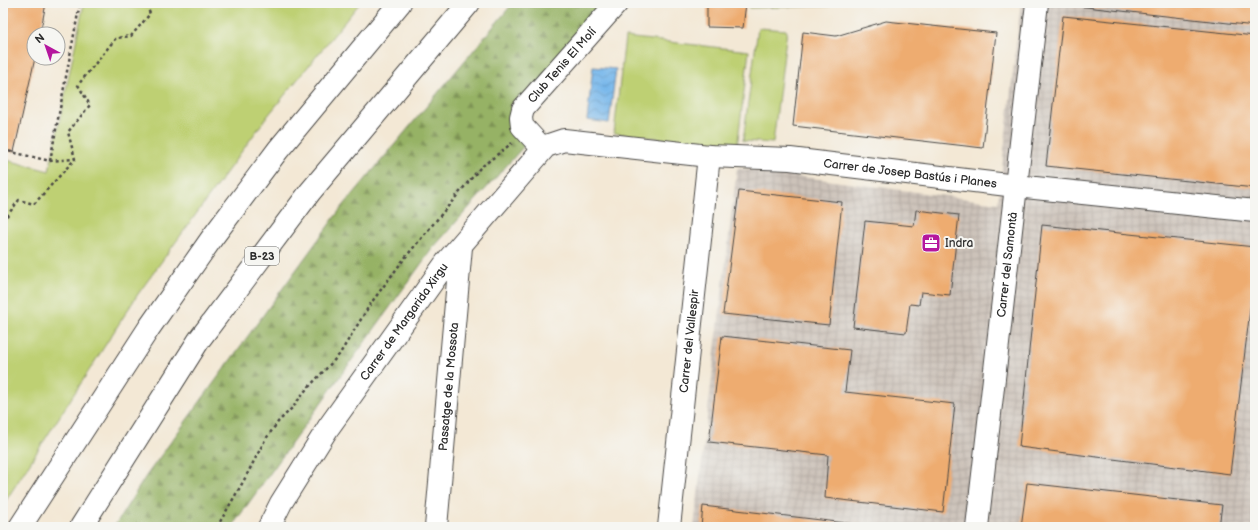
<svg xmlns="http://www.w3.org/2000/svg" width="1258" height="530" font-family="'Balsamiq Sans',sans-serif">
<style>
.industrial{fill:url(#industrial-grid)}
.green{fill:#bed073;stroke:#747e4f}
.forest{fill:url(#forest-firs);stroke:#606e48}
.water{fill:url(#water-waves);stroke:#51718b}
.building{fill:#eeac70}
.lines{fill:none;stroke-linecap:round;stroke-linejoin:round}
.minor-casing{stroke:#494744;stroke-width:24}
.highway-casing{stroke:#494744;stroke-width:24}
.path{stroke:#494744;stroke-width:2.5;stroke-dasharray:3 3;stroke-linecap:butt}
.minor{stroke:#fff;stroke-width:22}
.highway{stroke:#fff;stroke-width:22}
.labels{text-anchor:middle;stroke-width:4;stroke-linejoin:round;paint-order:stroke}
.shield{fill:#f6f6f2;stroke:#686867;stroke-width:1}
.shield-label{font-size:11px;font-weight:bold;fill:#2b2b2b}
.street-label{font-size:12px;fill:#2b2b2b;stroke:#f6f6f2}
.poi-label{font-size:12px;fill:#2b2b2b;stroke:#f6f6f2;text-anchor:start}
</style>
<defs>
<pattern id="industrial-grid" width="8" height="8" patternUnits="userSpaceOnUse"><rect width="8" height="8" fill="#ccc2b9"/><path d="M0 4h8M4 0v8" fill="none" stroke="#afa79f"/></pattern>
<pattern id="forest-firs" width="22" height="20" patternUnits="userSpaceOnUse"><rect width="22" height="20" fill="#96b265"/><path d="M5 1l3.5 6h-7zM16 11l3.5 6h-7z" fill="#7b9153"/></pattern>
<pattern id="water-waves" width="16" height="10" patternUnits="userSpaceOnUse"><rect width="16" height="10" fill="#77b7eb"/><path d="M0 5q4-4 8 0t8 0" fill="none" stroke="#6295bf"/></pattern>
</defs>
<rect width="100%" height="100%" fill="#f6f6f2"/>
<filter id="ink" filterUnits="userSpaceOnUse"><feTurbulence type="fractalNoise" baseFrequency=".025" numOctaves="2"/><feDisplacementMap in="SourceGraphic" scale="8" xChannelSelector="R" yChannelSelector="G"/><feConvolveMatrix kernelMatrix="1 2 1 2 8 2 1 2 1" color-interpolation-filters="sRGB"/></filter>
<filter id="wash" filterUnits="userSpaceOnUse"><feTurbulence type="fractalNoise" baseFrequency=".012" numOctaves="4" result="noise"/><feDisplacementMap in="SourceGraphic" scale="16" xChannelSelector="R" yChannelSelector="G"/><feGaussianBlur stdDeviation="0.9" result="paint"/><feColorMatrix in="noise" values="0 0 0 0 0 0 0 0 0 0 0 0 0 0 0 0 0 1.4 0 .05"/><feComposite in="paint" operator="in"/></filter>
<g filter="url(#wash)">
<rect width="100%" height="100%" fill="#f3e8d5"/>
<polygon class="industrial" points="1021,3 1255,3 1255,527 694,527 737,168 998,203"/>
<g class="green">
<polygon points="84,3 360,3 266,118 138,294 3,505 3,159 49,171"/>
<polygon points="749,3 829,3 830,6 749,8"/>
<polygon points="758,28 787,30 773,143 743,141"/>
<polygon points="625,37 749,51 737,148 614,133"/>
</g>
<polygon class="forest" points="513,3 613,3 508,121 525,145 432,249 235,522 234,527 114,527 146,476 339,211"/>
<polygon class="water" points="593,67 616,69 609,123 587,120"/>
<g id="blocks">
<g class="building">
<polygon points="3,3 46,3 40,34 34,34 35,58 14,152 3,150"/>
<polygon points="707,3 746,3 743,28 707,27"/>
<polygon points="1059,3 1255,3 1255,26 1059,4"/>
<polygon points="1063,16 1255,36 1255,188 1046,166"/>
<polygon points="886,21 996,33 983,148 793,126 803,32 836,36"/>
<polygon points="739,191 842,202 829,325 723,314"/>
<polygon points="916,210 959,215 950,295 921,292 919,305 910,304 906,333 853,327 865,221 914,226"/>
<polygon points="1042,225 1255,247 1255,269 1230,474 1019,447"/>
<polygon points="722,336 850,350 845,392 955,404 943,512 825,498 828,455 709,442"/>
<polygon points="1027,483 1222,505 1219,527 1021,527"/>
<polygon points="703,506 871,526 871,527 701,527"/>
</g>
</g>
</g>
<g filter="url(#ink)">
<use href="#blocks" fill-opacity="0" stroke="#494744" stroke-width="1"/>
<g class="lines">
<g class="minor-casing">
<g id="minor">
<path id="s1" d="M543,149L522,126L521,117L523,109L617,3"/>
<path id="s2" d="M269,527L281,503L328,428L448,260L546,146L564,140L709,156L790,159L1016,186L1255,211"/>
<path id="s3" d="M436,527L461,247"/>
<path id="s4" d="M669,527L709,156"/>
<path id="s5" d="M977,527L1037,3"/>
</g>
</g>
<g class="highway-casing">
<g id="highway">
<polyline points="20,527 149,328 212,238 278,150 400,3"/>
<polyline points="81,527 199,340 310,192 469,3"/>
</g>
</g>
<g class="path">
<polyline points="3,150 50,161 75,159"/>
<polyline points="50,161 80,3"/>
<polyline points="3,221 19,200 34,204 75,159 68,132 90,105 78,85 116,38 131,36 150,14 146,3"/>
<polyline points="217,527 243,482 265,440 278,422 294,406 304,392 339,355 371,303 404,259 480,168 512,143"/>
</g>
<use href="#minor" class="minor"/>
<use href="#highway" class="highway"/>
</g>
</g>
<defs>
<g id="office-square" transform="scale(1)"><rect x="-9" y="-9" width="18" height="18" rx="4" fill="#b5179e" stroke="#f6f6f2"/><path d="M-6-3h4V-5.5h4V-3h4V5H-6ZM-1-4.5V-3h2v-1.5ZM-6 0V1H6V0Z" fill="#fff"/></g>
</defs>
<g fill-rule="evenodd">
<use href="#office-square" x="931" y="243"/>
</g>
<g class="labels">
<rect class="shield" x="245" y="247" width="34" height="18" rx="3"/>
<g class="shield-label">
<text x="262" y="260">B-23</text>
</g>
<g class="street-label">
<text dy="4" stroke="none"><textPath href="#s1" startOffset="107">Club Tenis El Molí</textPath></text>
<text dy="4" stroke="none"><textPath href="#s2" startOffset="839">Carrer de Josep Bastús i Planes</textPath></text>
<text dy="4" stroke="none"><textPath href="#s5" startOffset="264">Carrer del Samontà</textPath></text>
<text dy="4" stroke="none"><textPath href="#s2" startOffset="246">Carrer de Margarida Xirgu</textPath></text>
<text dy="4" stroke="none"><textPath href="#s4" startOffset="187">Carrer del Vallespir</textPath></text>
<text dy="4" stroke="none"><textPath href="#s3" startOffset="141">Passatge de la Mossota</textPath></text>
</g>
<g class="poi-label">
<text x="945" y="247">Indra</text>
</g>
</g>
<rect width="1258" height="530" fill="none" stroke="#f6f6f2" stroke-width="16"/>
<g transform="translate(46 46) rotate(320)"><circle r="19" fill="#f6f6f2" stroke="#a5a5a2"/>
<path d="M0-3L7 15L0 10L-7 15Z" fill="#b5179e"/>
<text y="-6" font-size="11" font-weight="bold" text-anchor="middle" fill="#2b2b2b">N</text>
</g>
</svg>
